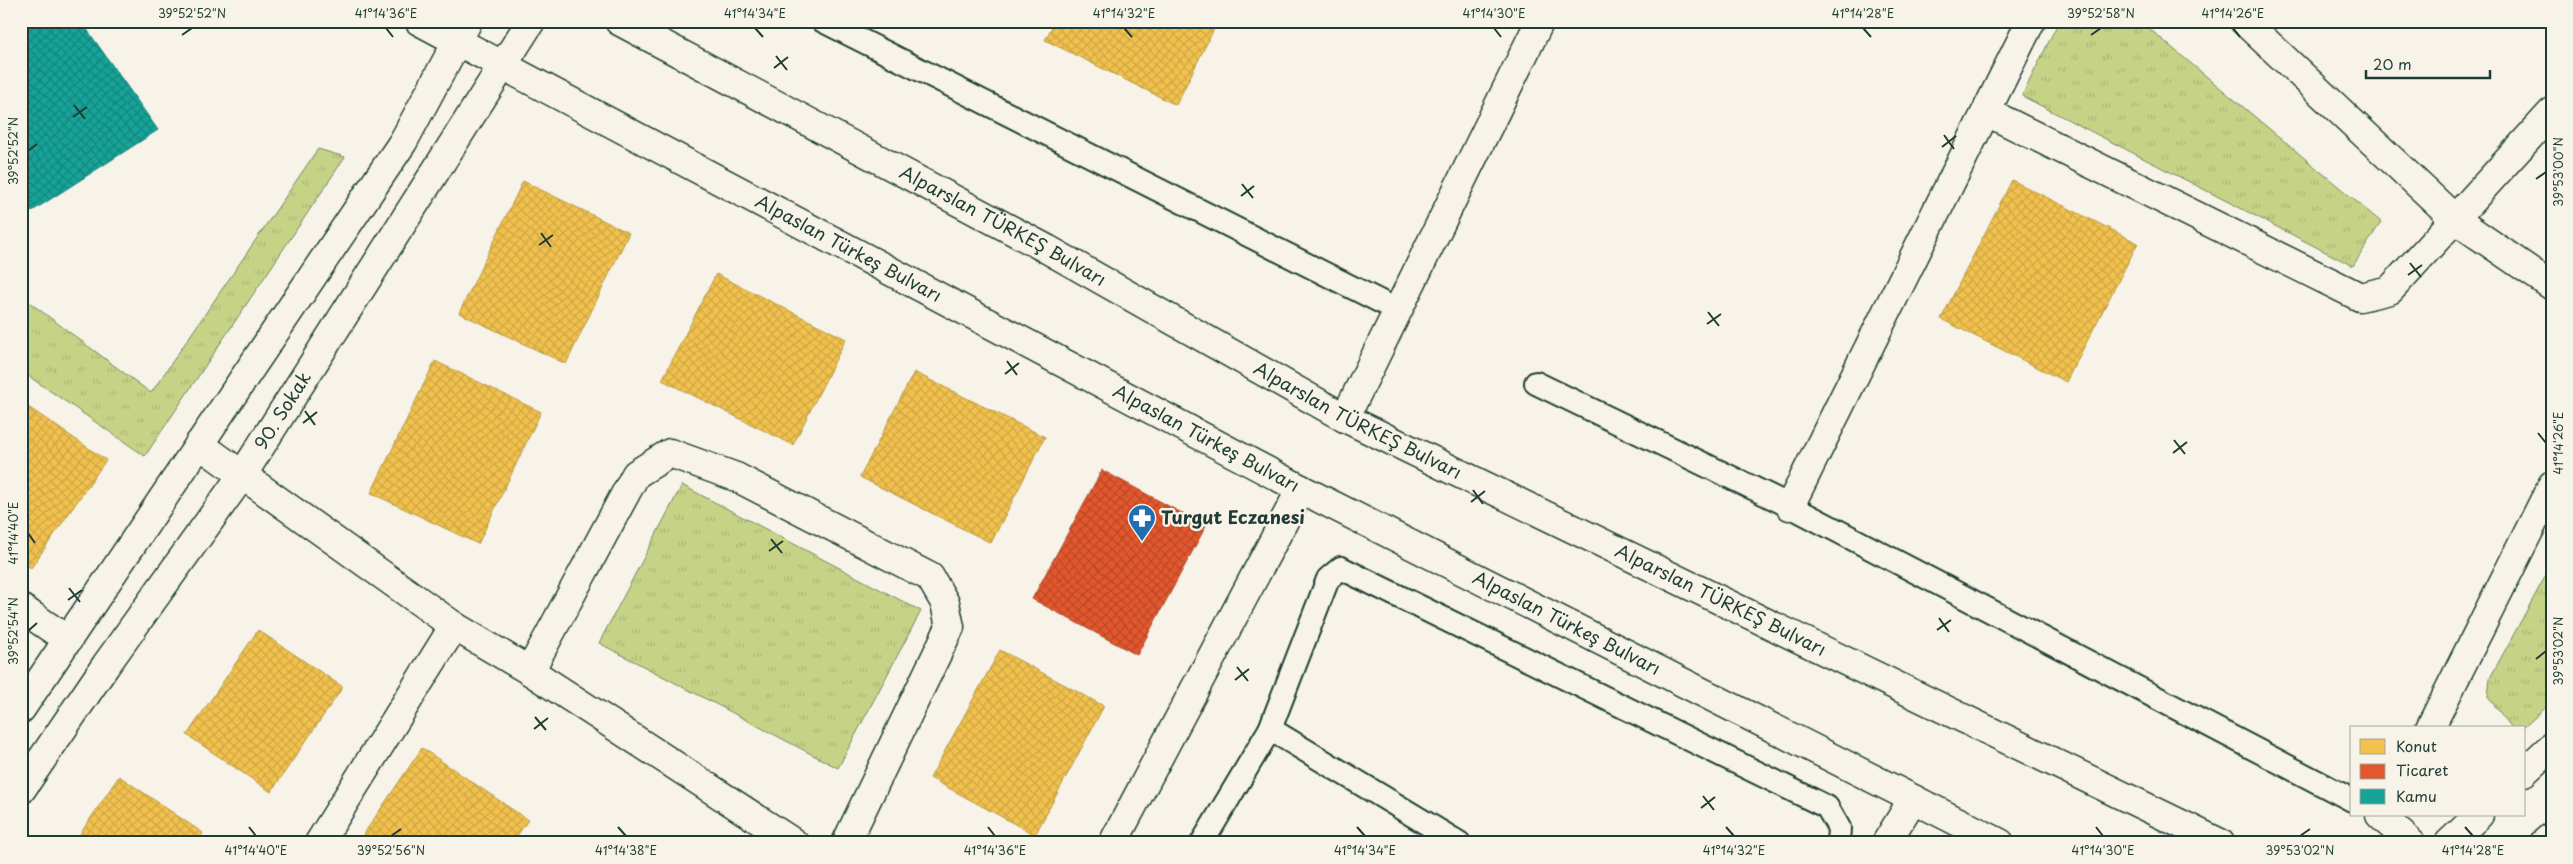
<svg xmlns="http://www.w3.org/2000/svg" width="2573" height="864" font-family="'Playpen Sans',sans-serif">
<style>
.grass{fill:url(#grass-tufts);stroke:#72885e}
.homes{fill:url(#homes-cross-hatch);stroke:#b39946}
.shops{fill:url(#shops-cross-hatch);stroke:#a94f30}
.public{fill:url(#public-cross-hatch);stroke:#19847a}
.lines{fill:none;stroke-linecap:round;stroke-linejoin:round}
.service-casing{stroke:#1f3d34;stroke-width:26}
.minor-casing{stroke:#1f3d34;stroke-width:31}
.tertiary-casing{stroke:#1f3d34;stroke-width:31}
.secondary-casing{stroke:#1f3d34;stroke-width:31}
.service{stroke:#f7f3e8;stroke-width:22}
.minor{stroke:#f7f3e8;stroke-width:28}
.tertiary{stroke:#f7f3e8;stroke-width:28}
.secondary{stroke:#f7f3e8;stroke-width:28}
.ticks{fill:none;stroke:#1f3d34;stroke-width:2}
.labels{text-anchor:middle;stroke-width:5;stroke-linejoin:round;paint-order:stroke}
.street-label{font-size:18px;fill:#1f3d34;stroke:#f7f3e8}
.poi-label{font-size:18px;font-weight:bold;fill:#1f3d34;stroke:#f7f3e8;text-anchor:start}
.neatline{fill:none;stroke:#1f3d34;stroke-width:2}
.ticks-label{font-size:12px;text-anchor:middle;fill:#1f3d34}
</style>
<defs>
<pattern id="grass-tufts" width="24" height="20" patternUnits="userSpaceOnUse" patternTransform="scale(1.25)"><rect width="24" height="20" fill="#c6d387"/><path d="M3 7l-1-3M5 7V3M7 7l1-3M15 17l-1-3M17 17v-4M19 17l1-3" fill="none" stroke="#aab675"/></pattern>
<pattern id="homes-cross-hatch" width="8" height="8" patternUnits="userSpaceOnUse" patternTransform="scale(1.25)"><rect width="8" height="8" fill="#f2c14e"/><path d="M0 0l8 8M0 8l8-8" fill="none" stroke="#cfa745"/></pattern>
<pattern id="shops-cross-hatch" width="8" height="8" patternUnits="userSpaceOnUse" patternTransform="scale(1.25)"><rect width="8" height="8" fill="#e4572e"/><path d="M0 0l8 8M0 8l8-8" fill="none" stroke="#b84928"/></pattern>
<pattern id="public-cross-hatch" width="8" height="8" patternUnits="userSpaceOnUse" patternTransform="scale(1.25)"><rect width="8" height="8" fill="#17a398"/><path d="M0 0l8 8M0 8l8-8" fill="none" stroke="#14867d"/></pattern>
</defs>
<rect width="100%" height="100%" fill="#f7f3e8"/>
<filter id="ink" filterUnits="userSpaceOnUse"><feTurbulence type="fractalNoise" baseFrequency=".02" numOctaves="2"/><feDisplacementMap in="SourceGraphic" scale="10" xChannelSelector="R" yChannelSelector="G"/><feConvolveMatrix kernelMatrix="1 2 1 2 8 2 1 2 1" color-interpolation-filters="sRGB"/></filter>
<g filter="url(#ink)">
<g class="grass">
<polygon points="2059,21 2140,21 2381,222 2353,266 2022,96"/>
<polygon points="318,149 345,157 145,456 21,371 21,296 151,393"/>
<polygon points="682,485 921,611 838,768 599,643"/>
<polygon points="2552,564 2552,702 2523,728 2512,728 2488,697 2490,678"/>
</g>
<g class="homes">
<polygon points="1055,21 1218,21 1176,105 1045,40"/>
<polygon points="2012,180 2138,243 2066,382 1941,319"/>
<polygon points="523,181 629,233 566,364 459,313"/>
<polygon points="716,274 846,339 793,445 662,380"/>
<polygon points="435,361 541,412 478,544 371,493"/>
<polygon points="914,372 1045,437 991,543 860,477"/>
<polygon points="21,402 106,460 31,568 21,561"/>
<polygon points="258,630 343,687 271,792 187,735"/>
<polygon points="1000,650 1104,706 1035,835 930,778"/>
<polygon points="422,748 528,820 512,843 374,843 363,835"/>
<polygon points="119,776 203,833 197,843 74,843"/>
</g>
<polygon class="shops" points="1102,470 1206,526 1137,655 1032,599"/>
<polygon class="public" points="21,21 81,21 158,130 26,215 21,209"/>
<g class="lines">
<g class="service-casing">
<g id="service">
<polyline points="823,21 1397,310"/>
<polyline points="1536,383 1790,506 2352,800"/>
<polyline points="1270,729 1459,843"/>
<polyline points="1202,843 1270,729 1328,579 1341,568 1827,807 1839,828 1838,843"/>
</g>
</g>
<g class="minor-casing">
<g id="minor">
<polyline points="2244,21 2456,220 2552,286"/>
<polyline points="1987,112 2360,297 2390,290 2552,112"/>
<polyline points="1345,418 1540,21"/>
<polyline points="199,444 454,626 530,671 794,843"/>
<polyline points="1790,506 2031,21"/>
<polyline points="21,608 68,640"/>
<polyline points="530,671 636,474 670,453 736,477 930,577 945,603 950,627 846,843"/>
<polyline points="21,709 403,142 468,21"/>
<polyline points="2430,728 2552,485"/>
<path id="s1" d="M21,790L106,665L243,474L531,21"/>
<polyline points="2380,815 2411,843"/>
<polyline points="319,843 454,626"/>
<polyline points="1113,843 1301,489"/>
<polyline points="1886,843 1913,799"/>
</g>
</g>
<g class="tertiary-casing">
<g id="tertiary">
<polyline points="2524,772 2552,746"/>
<polyline points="2449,843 2479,815"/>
<polyline points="2544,843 2552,836"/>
</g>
</g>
<g class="secondary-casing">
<g id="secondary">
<path id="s2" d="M419,21L1301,489L2000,843"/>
<path id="s3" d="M619,21L1047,249L1345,418L2220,843"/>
</g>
</g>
<use href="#service" class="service"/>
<use href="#minor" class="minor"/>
<use href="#tertiary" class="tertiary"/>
<use href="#secondary" class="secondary"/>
</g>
</g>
<path class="ticks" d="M386,28L393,37M755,28L763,37M1124,28L1132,37M1494,28L1501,37M1863,28L1871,37M2233,28L2240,37M182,35L192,28M2091,35L2101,28M776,56L787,70M774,68L788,57M74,105L85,119M73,117L87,107M1944,135L1954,149M1942,147L1956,136M28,151L37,144M2536,179L2546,172M1242,184L1253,198M1241,196L1254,186M541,233L551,247M539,245L553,235M2410,263L2421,277M2408,275L2422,265M1708,312L1719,326M1707,324L1721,314M1007,361L1017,375M1005,374L1019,363M305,411L315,425M303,423L317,412M2538,433L2546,443M2174,440L2185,454M2173,453L2187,442M1473,490L1483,504M1471,502L1485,491M28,533L35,543M771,539L782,553M769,551L783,541M69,588L80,602M68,600L82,590M1939,618L1949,632M1937,630L1951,620M28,631L37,623M2536,659L2546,651M1237,667L1248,681M1235,680L1249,669M535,717L546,730M534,729L548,718M1703,796L1714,810M1701,808L1715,797M249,827L256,836M618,827L626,836M988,827L995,836M1357,827L1365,836M1726,827L1734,836M2096,827L2103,836M2465,827L2473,836M391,836L401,829M2300,836L2310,829"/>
<defs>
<g id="pharmacy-pin" transform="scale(1.4375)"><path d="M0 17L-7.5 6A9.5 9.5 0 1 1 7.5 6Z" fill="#1f6fb2" stroke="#f7f3e8"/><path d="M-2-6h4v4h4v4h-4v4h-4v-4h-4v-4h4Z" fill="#fff"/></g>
</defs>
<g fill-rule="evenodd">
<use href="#pharmacy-pin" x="1142" y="518"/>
</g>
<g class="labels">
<g class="street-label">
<text dy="6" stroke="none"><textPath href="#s3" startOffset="435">Alparslan TÜRKEŞ Bulvarı</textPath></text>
<text dy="6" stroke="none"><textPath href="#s2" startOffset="486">Alpaslan Türkeş Bulvarı</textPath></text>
<text dy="6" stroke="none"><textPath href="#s1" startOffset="461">90. Sokak</textPath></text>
<text dy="6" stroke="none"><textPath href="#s3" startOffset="840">Alparslan TÜRKEŞ Bulvarı</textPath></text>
<text dy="6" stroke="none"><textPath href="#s2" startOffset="891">Alpaslan Türkeş Bulvarı</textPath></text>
<text dy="6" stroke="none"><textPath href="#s3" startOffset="1245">Alparslan TÜRKEŞ Bulvarı</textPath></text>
<text dy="6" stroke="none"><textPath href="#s2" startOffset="1296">Alpaslan Türkeş Bulvarı</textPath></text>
</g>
<g class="poi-label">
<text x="1161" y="524">Turgut Eczanesi</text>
</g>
</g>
<rect width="2573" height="864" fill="none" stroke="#f7f3e8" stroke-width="55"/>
<rect x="2350" y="726" width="175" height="90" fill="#f7f3e8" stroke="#a1aaa0"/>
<rect x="2360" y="739" width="25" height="15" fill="#f2c14e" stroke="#a1aaa0"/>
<text x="2396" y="752" font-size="15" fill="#1f3d34">Konut</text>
<rect x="2360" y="764" width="25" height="15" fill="#e4572e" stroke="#a1aaa0"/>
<text x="2396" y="776" font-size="15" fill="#1f3d34">Ticaret</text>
<rect x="2360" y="789" width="25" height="15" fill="#17a398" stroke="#a1aaa0"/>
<text x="2396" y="802" font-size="15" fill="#1f3d34">Kamu</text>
<path d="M2366 70v8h124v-8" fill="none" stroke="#1f3d34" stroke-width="2.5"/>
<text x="2373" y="70" font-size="15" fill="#1f3d34" stroke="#f7f3e8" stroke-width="4" paint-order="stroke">20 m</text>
<rect x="28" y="28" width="2518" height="808" class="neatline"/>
<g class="ticks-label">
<text x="192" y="18">39°52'52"N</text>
<text x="386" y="18">41°14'36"E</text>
<text x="755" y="18">41°14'34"E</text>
<text x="1124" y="18">41°14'32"E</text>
<text x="1494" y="18">41°14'30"E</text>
<text x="1863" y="18">41°14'28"E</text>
<text x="2101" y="18">39°52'58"N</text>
<text x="2233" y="18">41°14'26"E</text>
<text transform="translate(14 151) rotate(-90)" y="4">39°52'52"N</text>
<text transform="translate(2559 172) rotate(-90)" y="4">39°53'00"N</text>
<text transform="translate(2559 443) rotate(-90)" y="4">41°14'26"E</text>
<text transform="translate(14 533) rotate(-90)" y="4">41°14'40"E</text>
<text transform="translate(14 631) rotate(-90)" y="4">39°52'54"N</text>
<text transform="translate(2559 651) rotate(-90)" y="4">39°53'02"N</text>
<text x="256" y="855">41°14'40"E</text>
<text x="391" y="855">39°52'56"N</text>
<text x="626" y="855">41°14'38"E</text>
<text x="995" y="855">41°14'36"E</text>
<text x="1365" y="855">41°14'34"E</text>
<text x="1734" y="855">41°14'32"E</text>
<text x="2103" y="855">41°14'30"E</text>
<text x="2300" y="855">39°53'02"N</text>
<text x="2473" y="855">41°14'28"E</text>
</g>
</svg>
